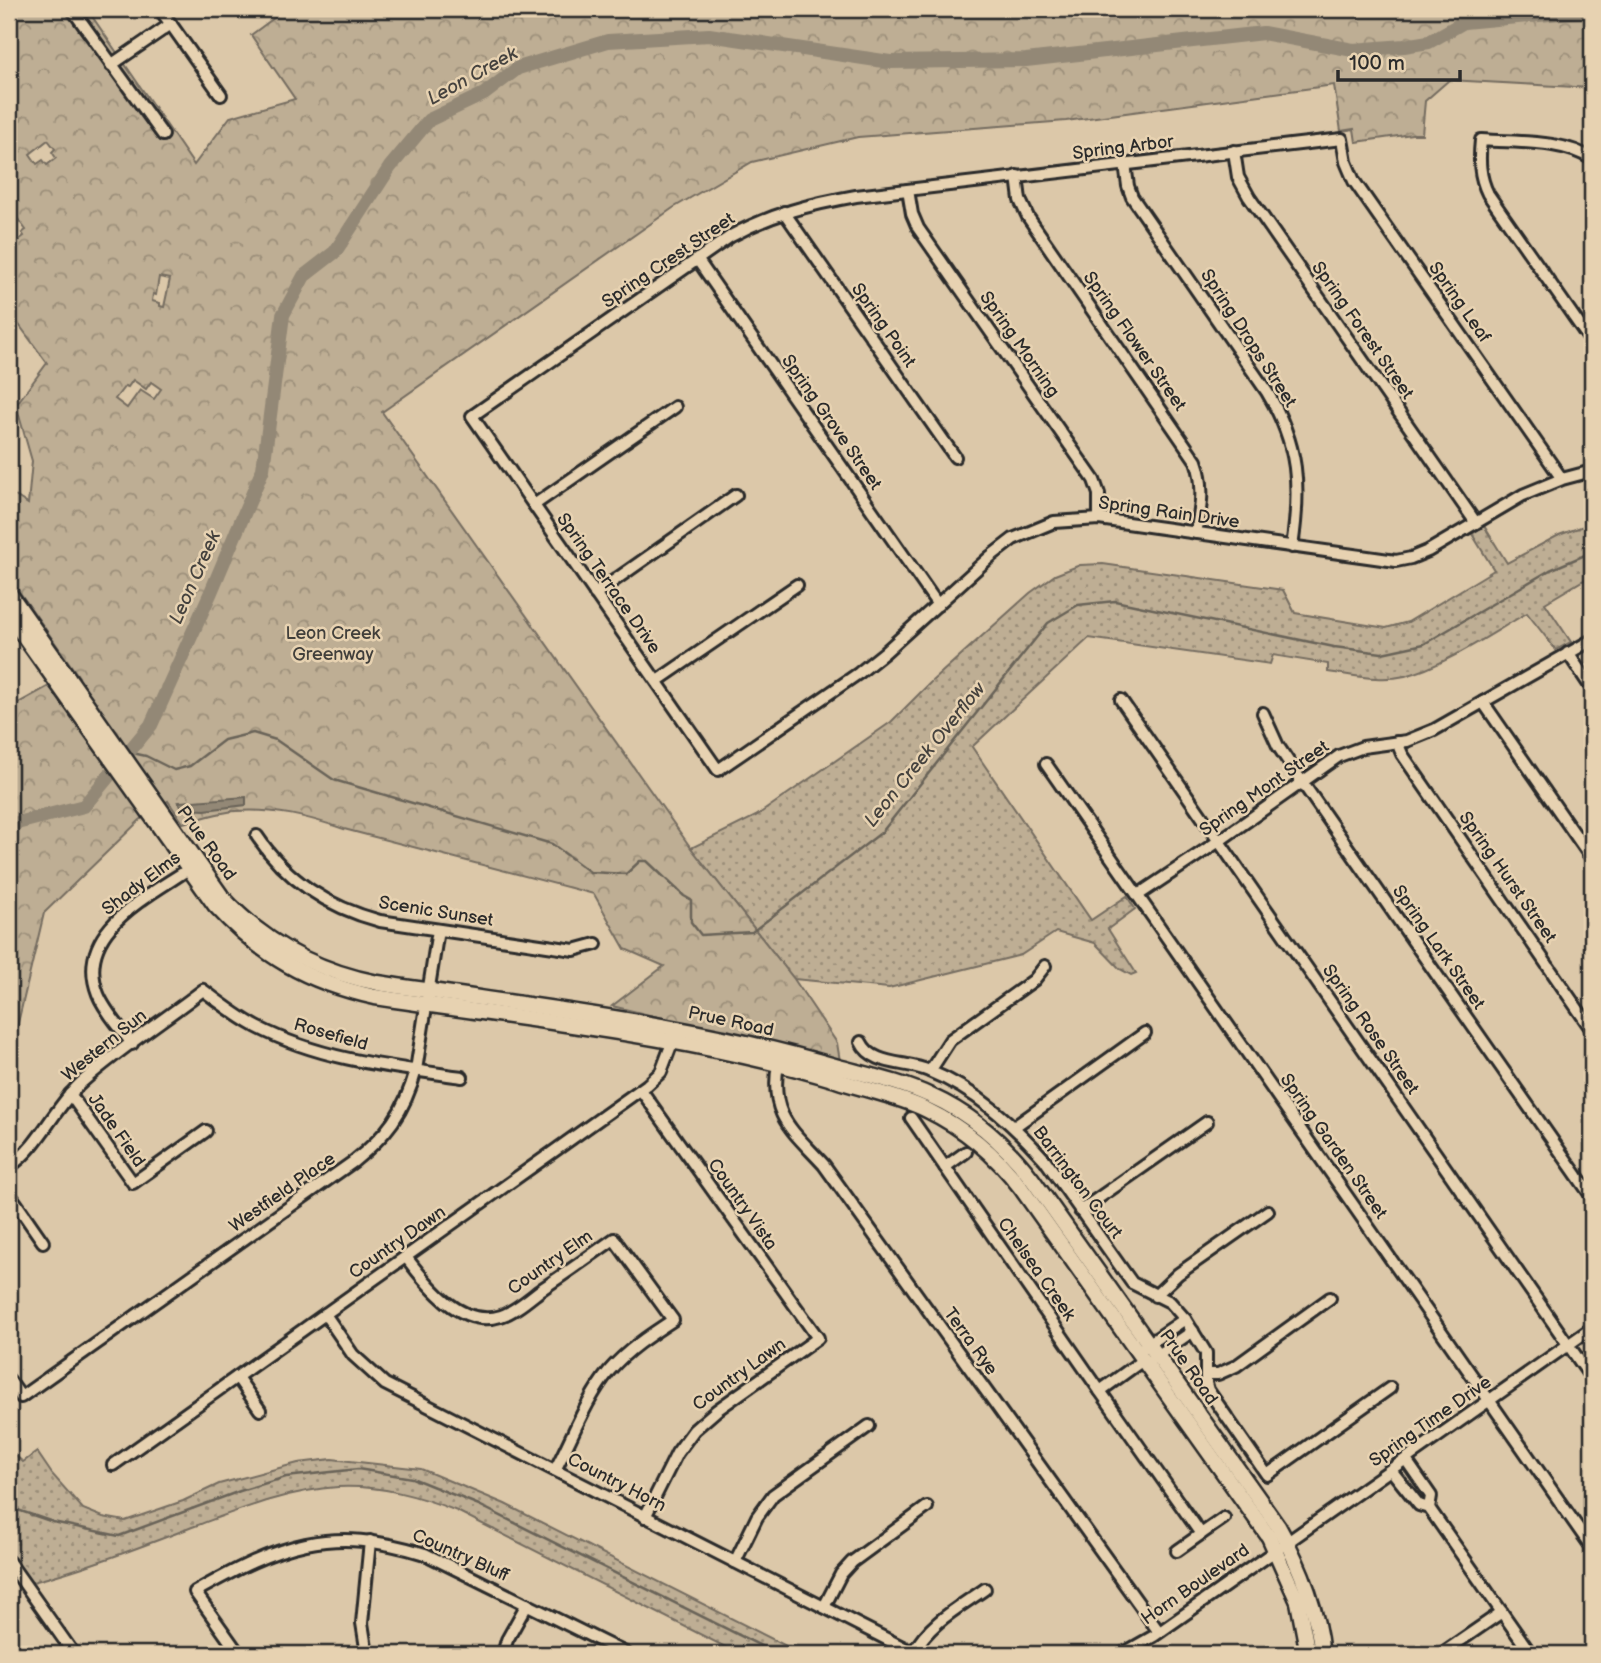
<svg xmlns="http://www.w3.org/2000/svg" width="1601" height="1663" font-family="'Balsamiq Sans',sans-serif">
<style>
.grass{fill:url(#grass-dots);stroke:#746c60;stroke-width:2}
.forest{fill:url(#forest-crowns);stroke:#746c60;stroke-width:2;fill-rule:evenodd}
.water{fill:#938876;stroke:#696358;stroke-width:2}
.lines{fill:none;stroke-linecap:round;stroke-linejoin:round}
.stream{stroke:#696358;stroke-width:2.5}
.river{stroke:#938876;stroke-width:14}
.minor-casing{stroke:#2b2b2b;stroke-width:16}
.major-casing{stroke:#2b2b2b;stroke-width:19}
.minor{stroke:#e7d2b1;stroke-width:10}
.major{stroke:#e7d2b1;stroke-width:14}
.labels{text-anchor:middle;stroke-width:5;stroke-linejoin:round;paint-order:stroke}
.street-label{font-size:18px;fill:#2b2b2b;stroke:#e7d2b1}
.park-label{font-size:18px;fill:#413f3b;stroke:#e7d2b1}
.water-label{font-size:19px;font-style:italic;fill:#45423e;stroke:#e7d2b1}
</style>
<defs>
<pattern id="grass-dots" width="8" height="8" patternUnits="userSpaceOnUse" patternTransform="scale(1.75)"><rect width="8" height="8" fill="#beae94"/><path d="M2 2h.1M6 6h.1" fill="none" stroke="#9b8e79" stroke-width="1.8" stroke-linecap="round"/></pattern>
<pattern id="forest-crowns" width="20" height="18" patternUnits="userSpaceOnUse" patternTransform="scale(1.75)"><rect width="20" height="18" fill="#beae94"/><path d="M2 6a3 3 0 1 1 6 0M12 15a3 3 0 1 1 6 0" fill="none" stroke="#9b8e79"/></pattern>
</defs>
<rect width="100%" height="100%" fill="#dcc8a9"/>
<filter id="ink" filterUnits="userSpaceOnUse"><feTurbulence type="fractalNoise" baseFrequency=".0143" numOctaves="2"/><feDisplacementMap in="SourceGraphic" scale="14" xChannelSelector="R" yChannelSelector="G"/><feConvolveMatrix kernelMatrix="1 2 1 2 8 2 1 2 1" color-interpolation-filters="sRGB"/></filter>
<g filter="url(#ink)">
<g class="grass">
<path d="M1592,523V578L1582,581L1545,603L1571,642L1556,650L1527,613C1492,633 1443,667 1405,676C1380,682 1353,675 1328,672V664L1273,655L1270,664L1089,638L972,747L1091,920L1127,896L1135,909L1108,929L1136,973L1131,975L1120,969L1095,943L1056,932L1021,955L889,988L794,979L691,848L756,816L891,722L932,681L1030,593L1055,575L1080,565L1103,564L1283,590L1295,613L1386,628L1408,622L1494,570L1472,534L1484,526L1507,563L1559,535Z"/>
<path d="M9,1450L23,1462L37,1452L52,1474L83,1509L103,1517L125,1521L183,1501L219,1484L298,1463L332,1459L421,1469L505,1504L802,1654H739L457,1511C419,1496 380,1485 338,1487C289,1490 241,1509 195,1526C140,1547 86,1568 29,1583L9,1553Z"/>
</g>
<path class="forest" d="M9,9H87L194,165L230,117L295,99L251,35L286,9H1592V88L1449,80L1425,101L1422,134H1412L1356,142L1354,129L1341,131L1334,85L1066,121L858,137L752,162L673,208L382,412L691,848L794,979L837,1043L840,1061L612,1006L664,966L625,949L594,894L344,829C309,817 274,808 236,811C219,812 200,819 183,823L168,801L140,820L44,913L9,1061V708L49,686L55,693L79,677L9,577V492L28,504L32,461L16,405L47,363L9,311V232L16,242L24,236L22,233L26,230L17,218L9,224ZM48,140L55,149L52,152L56,158L47,165L43,160L37,164L30,154ZM159,277L170,279L164,307L160,306V303L152,301L153,294L156,295ZM133,380L146,389L151,382L161,389L154,399L140,390L127,408L115,399L125,386L128,387Z"/>
<polygon class="water" points="246,797 246,805 205,810 183,809 178,802"/>
<g class="lines">
<g class="stream">
<polyline points="128,752 146,756 174,770 190,766 224,740 253,733 276,740 334,780 552,844 590,872 626,874 640,861 647,861 684,896 691,900 691,922 701,935 752,932 882,832 1048,623 1078,605 1115,601 1334,647 1382,653 1424,644 1550,570 1592,552"/>
<polyline points="9,1507 53,1522 119,1536 240,1491 286,1477 358,1469 412,1478 479,1505 777,1654"/>
</g>
<polyline class="river" points="9,825 84,806 151,725 211,592 263,469 283,315 304,276 335,252 390,167 429,120 484,94 518,68 608,41 709,35 890,62 1026,60 1263,33 1353,50 1404,46 1429,42 1464,22 1592,10"/>
<g class="minor-casing">
<g id="minor">
<polyline points="72,9 163,135"/>
<polyline points="160,9 221,95"/>
<polyline points="111,65 171,24"/>
<polyline points="1234,151 1238,177 1249,197 1476,523"/>
<path d="M1592,159C1561,139 1517,143 1481,140C1479,159 1479,176 1488,194L1592,343"/>
<path d="M1125,164L1128,186L1132,197L1267,392C1299,445 1301,487 1292,547"/>
<path d="M1017,176L1020,200L1028,217L1196,461C1205,485 1201,508 1196,533"/>
<polyline points="908,190 912,214 918,228 1094,480 1099,494 1099,519"/>
<polyline points="784,212 955,457"/>
<polyline points="697,259 938,605"/>
<path d="M1562,479L1354,181L1346,162L1342,139L856,196C811,204 771,214 731,236L472,416L718,770L859,673L884,653L991,556L1013,539L1054,522L1099,519L1396,561L1411,558L1428,551L1523,495L1562,479L1592,471"/>
<polyline points="534,505 675,407"/>
<polyline points="595,594 736,495"/>
<polyline points="1568,653 1592,689"/>
<polyline points="657,681 797,585"/>
<polyline points="1121,700 1592,1379"/>
<polyline points="1483,702 1592,859"/>
<polyline points="1263,713 1278,746 1302,782 1592,1197"/>
<polyline points="1397,742 1402,754 1592,1030"/>
<polyline points="1046,764 1592,1548"/>
<path d="M257,836C287,881 328,907 380,921L574,950L596,944"/>
<polyline points="1138,895 1219,841 1339,756 1363,747 1407,741 1434,730 1592,640"/>
<path d="M861,1042C872,1066 907,1061 929,1071C976,1090 1012,1123 1045,1160L1132,1283L1170,1302L1185,1319L1206,1353V1383L1208,1390L1267,1475L1390,1388"/>
<path d="M132,1044C121,1028 105,1012 98,994C73,930 150,896 193,866"/>
<path d="M778,1064C769,1116 792,1130 824,1165L1159,1632"/>
<polyline points="930,1071 950,1040 1034,980 1045,966"/>
<polyline points="641,1090 818,1338 717,1410 694,1430 677,1453 645,1517"/>
<polyline points="70,1094 133,1183 206,1131"/>
<polyline points="911,1118 1100,1391"/>
<polyline points="1014,1127 1145,1033"/>
<path d="M9,1167C41,1145 54,1107 82,1082C119,1049 164,1020 203,990C220,1003 238,1017 257,1027C321,1060 391,1067 462,1077"/>
<polyline points="945,1167 966,1152"/>
<polyline points="9,1193 43,1242"/>
<polyline points="1080,1211 1207,1122"/>
<path d="M406,1257C427,1285 461,1329 501,1316C516,1311 530,1298 542,1289C566,1273 590,1256 614,1239L673,1320C650,1335 627,1350 609,1371C586,1399 572,1438 555,1470"/>
<polyline points="1155,1296 1178,1274 1268,1211"/>
<polyline points="325,1314 353,1355 385,1384 916,1654"/>
<polyline points="1144,1347 1185,1319"/>
<polyline points="1143,1360 1100,1391 1201,1534 1224,1518"/>
<polyline points="1151,1360 1193,1331"/>
<polyline points="1206,1374 1218,1374 1236,1366 1330,1298"/>
<polyline points="237,1377 260,1410"/>
<path d="M9,1380L21,1397L353,1162C387,1135 404,1113 416,1070L438,930"/>
<polyline points="1406,1460 1431,1496 1429,1508"/>
<polyline points="113,1465 647,1085 661,1072 675,1035"/>
<polyline points="1391,1470 1419,1505 1429,1508 1531,1654"/>
<polyline points="1177,1551 1201,1534"/>
<polyline points="9,1562 74,1654"/>
<polyline points="735,1562 757,1517 773,1495 869,1426"/>
<polyline points="824,1607 841,1574 852,1562 927,1507"/>
<path d="M913,1653C929,1623 958,1608 985,1589"/>
<path d="M239,1654L195,1592C278,1545 330,1524 425,1554L627,1654"/>
<polyline points="367,1654 362,1623 370,1541"/>
<polyline points="503,1654 507,1640 527,1604"/>
<polyline points="1122,1654 1154,1636 1592,1328"/>
<polyline points="1441,1654 1502,1612"/>
</g>
</g>
<g class="major-casing">
<g id="major">
<path d="M9,593L222,897C265,944 316,971 378,983C531,1007 686,1022 835,1066C867,1075 901,1082 931,1096C971,1114 1006,1145 1032,1179L1278,1526C1301,1567 1317,1608 1322,1654"/>
<path d="M9,615L215,905C262,956 307,982 375,997C529,1020 687,1035 836,1080C866,1090 899,1096 927,1110C964,1128 996,1155 1021,1188L1269,1537L1298,1602L1308,1654"/>
</g>
</g>
<use href="#minor" class="minor"/>
<use href="#major" class="major"/>
</g>
</g>
<g class="labels">
<g class="street-label">
<text transform="translate(1123 147) rotate(-7)" y="6">Spring Arbor</text>
<text transform="translate(668 260) rotate(-34)" y="6">Spring Crest Street</text>
<text transform="translate(1460 302) rotate(55)" y="6">Spring Leaf</text>
<text transform="translate(884 325) rotate(55)" y="6">Spring Point</text>
<text transform="translate(1363 330) rotate(55)" y="6">Spring Forest Street</text>
<text transform="translate(1249 338) rotate(57)" y="6">Spring Drops Street</text>
<text transform="translate(1135 341) rotate(55)" y="6">Spring Flower Street</text>
<text transform="translate(1020 344) rotate(55)" y="6">Spring Morning</text>
<text transform="translate(832 422) rotate(55)" y="6">Spring Grove Street</text>
<text transform="translate(1169 512) rotate(8)" y="6">Spring Rain Drive</text>
<text transform="translate(609 583) rotate(55)" y="6">Spring Terrace Drive</text>
<text transform="translate(1264 788) rotate(-35)" y="6">Spring Mont Street</text>
<text transform="translate(207 843) rotate(54)" y="6">Prue Road</text>
<text transform="translate(1508 877) rotate(55)" y="6">Spring Hurst Street</text>
<text transform="translate(141 883) rotate(-37)" y="6">Shady Elms</text>
<text transform="translate(436 911) rotate(9)" y="6">Scenic Sunset</text>
<text transform="translate(1439 947) rotate(55)" y="6">Spring Lark Street</text>
<text transform="translate(731 1021) rotate(12)" y="6">Prue Road</text>
<text transform="translate(1371 1029) rotate(55)" y="6">Spring Rose Street</text>
<text transform="translate(331 1034) rotate(16)" y="6">Rosefield</text>
<text transform="translate(104 1045) rotate(-39)" y="6">Western Sun</text>
<text transform="translate(117 1130) rotate(55)" y="6">Jade Field</text>
<text transform="translate(1334 1146) rotate(55)" y="6">Spring Garden Street</text>
<text transform="translate(1078 1182) rotate(53)" y="6">Barrington Court</text>
<text transform="translate(282 1192) rotate(-35)" y="6">Westfield Place</text>
<text transform="translate(743 1204) rotate(55)" y="6">Country Vista</text>
<text transform="translate(397 1242) rotate(-35)" y="6">Country Dawn</text>
<text transform="translate(550 1262) rotate(-35)" y="6">Country Elm</text>
<text transform="translate(1037 1269) rotate(55)" y="6">Chelsea Creek</text>
<text transform="translate(971 1341) rotate(54)" y="6">Terra Rye</text>
<text transform="translate(1189 1367) rotate(55)" y="6">Prue Road</text>
<text transform="translate(739 1374) rotate(-36)" y="6">Country Lawn</text>
<text transform="translate(1430 1421) rotate(-35)" y="6">Spring Time Drive</text>
<text transform="translate(617 1482) rotate(27)" y="6">Country Horn</text>
<text transform="translate(461 1555) rotate(24)" y="6">Country Bluff</text>
<text transform="translate(1195 1584) rotate(-35)" y="6">Horn Boulevard</text>
</g>
<g class="park-label">
<text x="333" y="639">Leon Creek<tspan x="333" dy="21">Greenway</tspan></text>
</g>
<g class="water-label">
<text transform="translate(472 75) rotate(-29)" y="7">Leon Creek</text>
<text transform="translate(194 577) rotate(-66)" y="7">Leon Creek</text>
<text transform="translate(924 754) rotate(-51)" y="7">Leon Creek Overflow</text>
</g>
</g>
<rect width="1601" height="1663" fill="none" stroke="#e7d2b1" stroke-width="35"/>
<rect x="18" y="18" width="1566" height="1628" fill="none" stroke="#2b2b2b" stroke-width="2.5" filter="url(#ink)"/>
<path d="M1338 70v10h122v-10" fill="none" stroke="#2b2b2b" stroke-width="3.5"/>
<text x="1349" y="70" font-size="21" fill="#2b2b2b" stroke="#e7d2b1" stroke-width="5" paint-order="stroke">100 m</text>
</svg>
